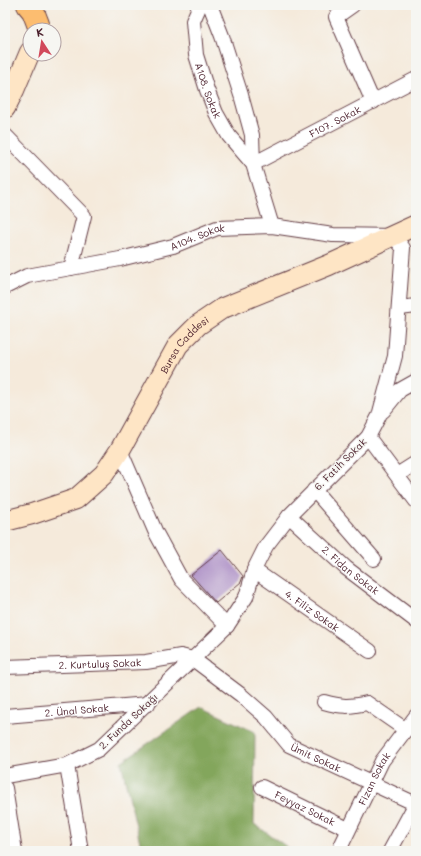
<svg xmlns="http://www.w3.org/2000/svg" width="421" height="856" font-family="Mali,sans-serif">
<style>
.forest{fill:#83a65b;stroke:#666243}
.building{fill:#b499ca}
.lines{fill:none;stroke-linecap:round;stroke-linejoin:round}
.street-casing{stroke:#643d45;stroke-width:16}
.secondary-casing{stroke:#643d45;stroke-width:22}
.primary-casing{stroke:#643d45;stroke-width:24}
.street{stroke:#fff;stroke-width:14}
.secondary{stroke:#fee5c5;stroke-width:20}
.primary{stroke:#fcbd6f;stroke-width:22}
.labels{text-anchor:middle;stroke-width:3;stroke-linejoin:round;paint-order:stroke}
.street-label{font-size:10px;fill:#4a1f2b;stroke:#f6f6f2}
</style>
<rect width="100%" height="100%" fill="#f6f6f2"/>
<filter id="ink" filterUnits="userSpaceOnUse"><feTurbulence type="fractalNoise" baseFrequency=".025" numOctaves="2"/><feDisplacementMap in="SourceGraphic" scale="8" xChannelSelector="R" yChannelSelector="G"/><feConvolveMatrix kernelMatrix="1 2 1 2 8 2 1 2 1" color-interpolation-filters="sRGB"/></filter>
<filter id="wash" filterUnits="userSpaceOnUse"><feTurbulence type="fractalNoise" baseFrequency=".012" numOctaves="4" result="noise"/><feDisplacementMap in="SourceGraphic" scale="16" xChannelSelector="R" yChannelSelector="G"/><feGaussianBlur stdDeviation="0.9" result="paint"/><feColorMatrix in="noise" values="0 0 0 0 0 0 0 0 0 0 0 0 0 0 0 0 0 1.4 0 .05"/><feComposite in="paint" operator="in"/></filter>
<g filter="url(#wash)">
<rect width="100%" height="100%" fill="#f5eadb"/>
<polygon class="forest" points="201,707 255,732 254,824 293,851 142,851 121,762"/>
<g id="blocks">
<polygon class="building" points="222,550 243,576 241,582 216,603 191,575"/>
</g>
</g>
<g filter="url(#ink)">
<use href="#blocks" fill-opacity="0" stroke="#643d45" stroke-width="1"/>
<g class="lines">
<g class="street-casing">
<g id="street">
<path id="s1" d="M200,5L193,21L196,55L207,90L216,113L229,136L253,164L272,226"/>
<path id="s2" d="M210,5L222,36L241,95L252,135L253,164L416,79"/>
<polyline points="353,5 336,17 373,102"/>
<polyline points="5,135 84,216 71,268"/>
<path id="s3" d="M5,287L27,276L120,259L173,246L217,228L272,226L333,235L394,236L403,248L395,356L379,416L368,437L289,516L266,546L254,570L246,597L227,626L99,749L67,765L5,776"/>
<polyline points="400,308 416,306"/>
<polyline points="383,411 400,390 416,381"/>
<polyline points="368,437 416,501"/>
<polyline points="120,450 156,533 181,579 227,626"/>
<polyline points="397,475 416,463"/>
<polyline points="314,490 374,559"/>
<path id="s4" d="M289,516L346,568L416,621"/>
<path id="s5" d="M254,570L370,651"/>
<path id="s6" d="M5,667L146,662L181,656L193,659L241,695L266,717L289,745L416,804"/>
<path d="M324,702C341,707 350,707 367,703L406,730"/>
<path id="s7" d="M5,716L148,704"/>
<polyline points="67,765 81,851"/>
<path id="s8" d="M262,787L348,829"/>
<polyline points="5,788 15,851"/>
<path id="s9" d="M341,846L382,761L416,716"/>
<polyline points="390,851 416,803"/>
</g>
</g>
<g class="secondary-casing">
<g id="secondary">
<polyline points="5,108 14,90 30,52"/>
<path id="s10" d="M5,521L32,514L76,499L104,474L120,450L178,345L198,325L223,308L329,265L416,225"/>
</g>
</g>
<g class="primary-casing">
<polyline id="primary" points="28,5 33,11 38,24"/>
</g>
<use href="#street" class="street"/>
<use href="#secondary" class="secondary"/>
<use href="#primary" class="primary"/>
</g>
</g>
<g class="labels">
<g class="street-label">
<text dy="4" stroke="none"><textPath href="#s1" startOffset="89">A108. Sokak</textPath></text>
<text dy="4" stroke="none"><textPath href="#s2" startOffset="258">F107. Sokak</textPath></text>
<text dy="4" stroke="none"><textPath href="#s3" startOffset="200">A104. Sokak</textPath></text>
<text dy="4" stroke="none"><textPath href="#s10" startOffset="265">Bursa Caddesi</textPath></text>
<text transform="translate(340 464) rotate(-45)" y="4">6. Fatih Sokak</text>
<text dy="4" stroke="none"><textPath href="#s4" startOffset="82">2. Fidan Sokak</textPath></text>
<text dy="4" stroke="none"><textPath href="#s5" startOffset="71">4. Filiz Sokak</textPath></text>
<text dy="4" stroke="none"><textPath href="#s6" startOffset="95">2. Kurtuluş Sokak</textPath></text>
<text dy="4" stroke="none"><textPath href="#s7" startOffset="72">2. Ünal Sokak</textPath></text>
<text transform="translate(128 721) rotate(-43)" y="4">2. Funda Sokağı</text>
<text dy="4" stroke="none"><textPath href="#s6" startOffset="348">Ümit Sokak</textPath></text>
<text dy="4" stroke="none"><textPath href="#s9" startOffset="75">Fizan Sokak</textPath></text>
<text dy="4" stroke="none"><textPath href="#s8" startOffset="48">Feyyaz Sokak</textPath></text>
</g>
</g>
<rect width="421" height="856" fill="none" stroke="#f6f6f2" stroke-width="20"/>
<g transform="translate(42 42) rotate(348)"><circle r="19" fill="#f6f6f2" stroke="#b1a0a2"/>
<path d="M0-3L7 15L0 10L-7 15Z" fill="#d1495b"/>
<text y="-6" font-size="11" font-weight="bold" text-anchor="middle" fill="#4a1f2b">K</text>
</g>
</svg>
